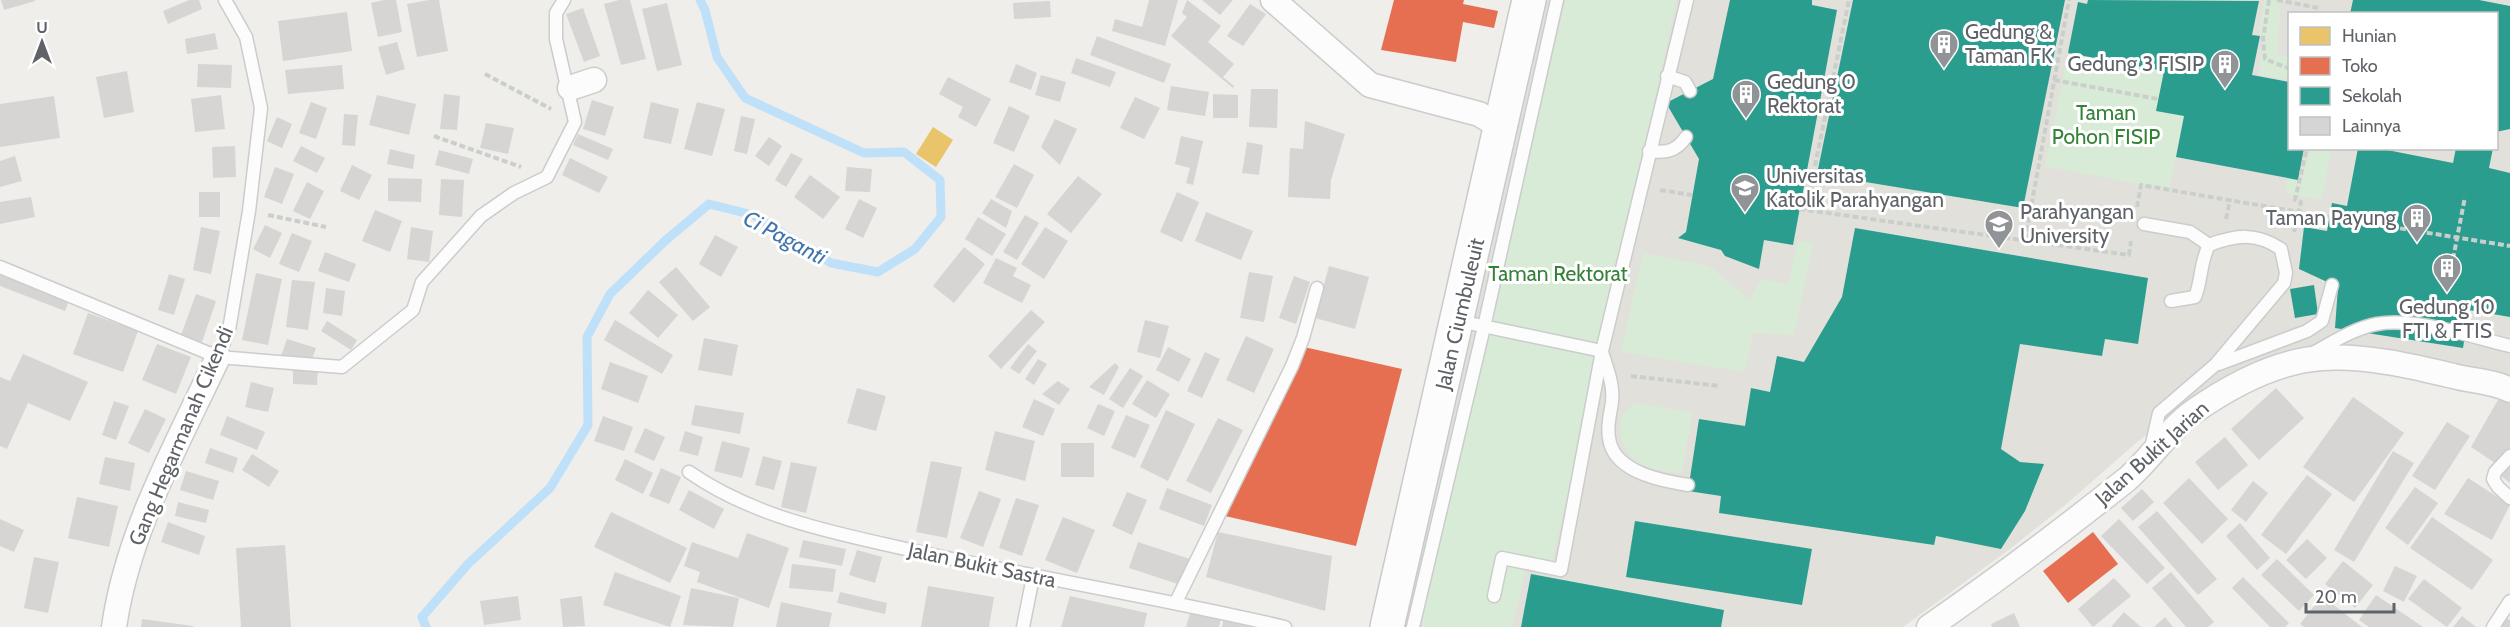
<svg xmlns="http://www.w3.org/2000/svg" width="2510" height="627" font-family="Cabin,sans-serif">
<style>
.education{fill:#e2e0da;fill-rule:evenodd}
.green{fill:#d8ebd6}
.homes{fill:#e9c46a}
.shops{fill:#e76f51}
.schools{fill:#2a9d8f}
.lines{fill:none;stroke-linecap:round;stroke-linejoin:round}
.stream{stroke:#bfe0f9;stroke-width:9}
.building{fill:#d6d5d3}
.service-casing{stroke:#cbcccc;stroke-width:15}
.minor-casing{stroke:#cbcccc;stroke-width:27}
.secondary-casing{stroke:#cacacb;stroke-width:36}
.path{stroke:#cacfcc;stroke-width:4;stroke-dasharray:6 3;stroke-linecap:butt}
.service{stroke:#fdfcfc;stroke-width:12}
.minor{stroke:#fdfcfc;stroke-width:24}
.secondary{stroke:#fdfcfc;stroke-width:33}
.path-bridge{stroke:#cacfcc;stroke-width:4;stroke-dasharray:6 3;stroke-linecap:butt}
.labels{text-anchor:middle;stroke-width:6;stroke-linejoin:round;paint-order:stroke}
.poi-label{font-size:21px;fill:#5f6368;stroke:#fff;text-anchor:start}
.park-label{font-size:21px;fill:#348238;stroke:#fff}
.street-label{font-size:21px;fill:#5f6368;stroke:#fff}
.water-label{font-size:22px;font-style:italic;fill:#4174aa;stroke:#fff}
</style>
<rect width="100%" height="100%" fill="#efeeea"/>
<path class="education" d="M1545,0H2510V375L2403,354L2312,349L2191,403L2137,442L2070,501L2010,549L1903,627H1399ZM2290,14H2496V148H2290Z"/>
<g class="green">
<polygon points="1566,0 1677,0 1600,348 1488,324"/>
<polygon points="2264,0 2281,0 2277,55 2289,57 2289,80 2259,75 2263,36 2259,34"/>
<polygon points="2068,53 2164,71 2156,111 2184,116 2169,190 2045,166"/>
<polygon points="2310,149 2331,151 2322,200 2286,193 2288,177 2302,180"/>
<polygon points="1798,241 1813,243 1794,335 1753,333 1745,372 1621,352 1643,253 1709,266 1750,300 1761,279 1788,284"/>
<polygon points="1482,328 1600,354 1549,574 1526,569 1512,627 1413,627"/>
<path d="M1637,403L1692,413L1682,474C1667,470 1648,471 1636,461C1617,445 1612,413 1637,403Z"/>
</g>
<polygon class="homes" points="933,127 953,140 936,167 916,154"/>
<g class="shops">
<polygon points="1394,0 1464,0 1463,4 1498,11 1494,28 1463,22 1456,62 1381,50"/>
<polygon points="1304,347 1402,369 1356,546 1225,516"/>
<polygon points="2093,532 2118,564 2068,603 2043,571"/>
</g>
<g class="schools">
<polygon points="1730,0 1812,0 1812,5 1837,10 1793,245 1764,240 1759,269 1725,256 1721,250 1678,238 1686,232 1699,159 1666,103 1713,79"/>
<polygon points="1853,0 2065,0 2023,208 1817,174"/>
<polygon points="2088,0 2259,1 2252,35 2260,36 2252,75 2290,82 2290,148 2304,148 2298,180 2176,157 2184,116 2156,111 2164,71 2068,53 2078,2 2087,4"/>
<polygon points="2353,0 2479,0 2510,6 2510,129 2496,132 2496,14 2350,14"/>
<polygon points="2358,148 2377,148 2453,163 2456,148 2493,148 2489,168 2510,173 2510,317 2469,310 2463,348 2335,328 2338,287 2299,269 2304,227 2327,231 2332,203 2347,206"/>
<polygon points="1855,228 2148,278 2138,344 2105,339 2102,356 2020,344 2001,449 2020,462 2044,464 2025,511 2001,549 1936,536 1934,545 1719,513 1721,496 1688,491 1699,419 1745,426 1751,388 1770,392 1777,356 1804,362 1842,297"/>
<polygon points="2314,285 2318,314 2295,318 2290,289"/>
<polygon points="1635,521 1812,549 1802,605 1626,577"/>
<polygon points="1531,574 1724,610 1721,627 1521,627"/>
</g>
<g class="lines">
<polyline class="stream" points="426,627 422,617 468,564 550,488 588,425 587,337 610,294 666,240 709,204 753,215 831,263 878,272 915,249 941,217 940,180 904,152 864,153 745,98 717,57 705,10 700,0"/>
</g>
<g class="building">
<polygon points="1,0 35,0 35,1 4,10"/>
<polygon points="189,0 199,0 202,9 168,24 163,11"/>
<polygon points="384,0 396,0 402,32 378,37 371,3"/>
<polygon points="429,0 439,0 448,51 417,57 407,4"/>
<polygon points="619,0 630,0 646,59 621,65 604,4"/>
<polygon points="1149,0 1178,0 1165,46 1112,31 1115,19 1142,27"/>
<polygon points="1187,0 1221,26 1208,42 1234,64 1223,77 1234,86 1233,88 1171,36 1187,17 1182,13"/>
<polygon points="1202,0 1233,0 1220,15"/>
<polygon points="1050,1 1051,17 1014,19 1013,3"/>
<polygon points="667,3 682,65 657,71 642,9"/>
<polygon points="1250,4 1266,14 1243,46 1227,36"/>
<polygon points="583,8 600,56 584,62 566,14"/>
<polygon points="347,12 352,51 283,61 278,21"/>
<polygon points="215,33 218,49 187,54 185,39"/>
<polygon points="1097,36 1171,64 1164,83 1090,55"/>
<polygon points="397,42 405,69 386,75 378,47"/>
<polygon points="1076,58 1116,72 1110,87 1071,73"/>
<polygon points="198,64 232,65 231,88 197,87"/>
<polygon points="1016,64 1037,73 1031,90 1009,82"/>
<polygon points="342,65 344,89 288,94 285,70"/>
<polygon points="127,71 134,112 104,118 96,77"/>
<polygon points="1041,75 1066,82 1060,102 1035,95"/>
<polygon points="948,77 991,99 976,127 958,117 963,107 939,94"/>
<polygon points="1171,86 1209,92 1205,116 1167,110"/>
<polygon points="1251,89 1278,89 1277,128 1249,127"/>
<polygon points="444,94 460,96 457,130 440,129"/>
<polygon points="1213,94 1238,95 1238,118 1213,118"/>
<polygon points="221,95 225,129 195,132 191,99"/>
<polygon points="377,95 416,104 409,135 369,125"/>
<polygon points="54,96 60,138 0,147 0,104"/>
<polygon points="1135,97 1160,108 1144,139 1120,128"/>
<polygon points="592,100 614,107 605,136 583,129"/>
<polygon points="311,102 327,108 316,139 299,133"/>
<polygon points="651,102 679,109 671,144 643,138"/>
<polygon points="697,102 725,109 712,156 684,149"/>
<polygon points="1009,106 1030,116 1014,152 993,143"/>
<polygon points="344,114 358,115 355,146 342,145"/>
<polygon points="741,116 755,119 747,154 734,151"/>
<polygon points="277,117 292,124 282,148 267,141"/>
<polygon points="1055,119 1077,129 1060,165 1041,147"/>
<polygon points="1305,121 1345,134 1331,180 1330,199 1288,197 1290,148 1303,149"/>
<polygon points="486,123 514,128 508,154 480,148"/>
<polygon points="578,134 613,149 608,160 573,145"/>
<polygon points="1181,136 1203,141 1193,185 1186,183 1190,168 1175,164"/>
<polygon points="769,137 782,146 769,166 755,156"/>
<polygon points="1247,142 1263,145 1259,175 1242,173"/>
<polygon points="235,146 236,177 213,178 212,147"/>
<polygon points="301,146 325,158 317,173 293,161"/>
<polygon points="390,149 415,155 413,169 387,164"/>
<polygon points="439,150 473,159 469,174 435,165"/>
<polygon points="791,153 803,159 786,187 775,180"/>
<polygon points="15,156 22,181 0,187 0,161"/>
<polygon points="570,158 608,177 599,193 562,175"/>
<polygon points="1014,164 1034,175 1017,208 995,197"/>
<polygon points="352,165 372,175 359,200 340,191"/>
<polygon points="275,167 294,174 282,204 264,197"/>
<polygon points="847,167 872,169 870,192 845,191"/>
<polygon points="810,175 840,197 823,219 794,197"/>
<polygon points="1078,176 1102,194 1071,233 1047,214"/>
<polygon points="388,178 422,179 421,202 388,201"/>
<polygon points="441,179 464,180 462,217 439,215"/>
<polygon points="307,182 324,191 310,219 293,211"/>
<rect x="199" y="192" width="21" height="25"/>
<polygon points="1177,192 1199,202 1182,242 1160,232"/>
<polygon points="31,197 35,217 0,224 0,202"/>
<polygon points="859,199 877,208 863,238 845,229"/>
<polygon points="991,199 1012,211 1006,228 982,213"/>
<polygon points="375,210 402,221 390,252 362,241"/>
<polygon points="1206,212 1253,231 1241,260 1195,241"/>
<polygon points="1025,215 1039,223 1017,260 1003,252"/>
<polygon points="978,217 1006,234 992,256 965,239"/>
<polygon points="265,225 282,233 270,258 253,249"/>
<polygon points="201,227 220,231 211,274 193,270"/>
<polygon points="411,227 433,231 429,262 407,259"/>
<polygon points="1045,227 1068,241 1044,279 1021,264"/>
<polygon points="292,233 312,241 299,272 279,264"/>
<polygon points="715,235 738,247 721,277 699,264"/>
<polygon points="964,247 985,264 954,303 933,286"/>
<polygon points="325,252 356,264 349,282 318,271"/>
<polygon points="996,258 1017,268 1013,276 1031,285 1022,303 983,283"/>
<polygon points="1329,266 1369,277 1355,329 1315,318"/>
<polygon points="676,267 710,307 693,321 659,282"/>
<polygon points="1249,272 1273,276 1264,322 1240,318"/>
<polygon points="0,273 69,300 65,311 0,286"/>
<polygon points="256,273 282,279 268,345 242,340"/>
<polygon points="169,274 185,279 174,315 158,310"/>
<polygon points="1294,276 1310,282 1296,324 1279,318"/>
<polygon points="292,280 315,282 308,330 286,327"/>
<polygon points="326,288 345,291 342,316 323,313"/>
<polygon points="648,290 678,315 658,338 629,313"/>
<polygon points="196,294 216,301 202,342 181,335"/>
<polygon points="1031,310 1045,322 1001,369 988,356"/>
<polygon points="88,313 138,331 123,372 73,354"/>
<polygon points="615,320 673,355 662,374 604,340"/>
<polygon points="1145,320 1169,326 1160,358 1137,352"/>
<polygon points="327,321 357,340 351,350 321,331"/>
<polygon points="1246,336 1274,349 1254,393 1226,380"/>
<polygon points="704,338 738,345 732,376 698,370"/>
<polygon points="287,339 316,348 310,365 281,356"/>
<polygon points="157,344 191,357 176,394 142,380"/>
<polygon points="1028,344 1037,351 1019,374 1010,368"/>
<polygon points="1168,347 1191,359 1179,382 1156,370"/>
<polygon points="1205,352 1220,359 1202,398 1187,391"/>
<polygon points="23,354 88,382 70,421 28,403 7,449 0,446 0,377 10,381"/>
<polygon points="1038,359 1047,364 1034,385 1025,379"/>
<polygon points="610,362 648,376 638,403 601,389"/>
<polygon points="1115,363 1119,367 1104,395 1089,387"/>
<polygon points="293,367 318,367 317,385 293,384"/>
<polygon points="1130,368 1143,376 1123,408 1109,399"/>
<polygon points="1147,380 1170,394 1156,418 1132,404"/>
<polygon points="1058,381 1070,389 1059,405 1042,394"/>
<polygon points="251,382 274,388 268,412 245,407"/>
<polygon points="857,388 886,396 876,431 847,423"/>
<polygon points="2276,388 2304,418 2259,460 2231,429"/>
<polygon points="2353,397 2404,433 2354,502 2303,467"/>
<polygon points="2499,398 2510,404 2510,451 2498,465 2471,447"/>
<polygon points="1034,399 1055,409 1043,436 1022,427"/>
<polygon points="114,401 129,406 116,440 102,435"/>
<polygon points="1098,404 1115,411 1104,436 1087,428"/>
<polygon points="695,405 744,413 740,434 691,425"/>
<polygon points="145,409 166,419 149,453 128,443"/>
<polygon points="1166,410 1195,424 1168,481 1140,467"/>
<polygon points="1126,415 1150,425 1135,458 1111,448"/>
<polygon points="227,416 265,432 257,450 220,435"/>
<polygon points="603,416 633,427 624,451 594,441"/>
<polygon points="1218,418 1243,430 1211,493 1186,481"/>
<polygon points="2447,422 2470,436 2435,490 2412,476"/>
<polygon points="645,428 665,437 654,461 634,452"/>
<polygon points="685,431 703,437 698,456 679,451"/>
<polygon points="995,431 1035,441 1025,481 985,470"/>
<polygon points="2225,437 2248,465 2218,490 2195,462"/>
<polygon points="722,441 750,448 742,478 714,471"/>
<rect x="1061" y="443" width="33" height="34"/>
<polygon points="210,448 238,458 233,473 205,463"/>
<polygon points="2393,451 2414,463 2354,562 2334,550"/>
<polygon points="252,454 279,471 269,487 242,470"/>
<polygon points="763,456 782,461 774,490 755,485"/>
<polygon points="105,457 135,463 130,491 99,484"/>
<polygon points="625,459 653,473 643,494 615,480"/>
<polygon points="931,461 962,467 947,538 916,532"/>
<polygon points="791,462 817,467 806,513 781,507"/>
<polygon points="2510,465 2510,483 2501,476"/>
<polygon points="661,468 681,477 669,504 649,496"/>
<polygon points="186,471 219,481 213,500 180,490"/>
<polygon points="2307,475 2332,494 2286,554 2261,535"/>
<polygon points="2189,478 2228,519 2202,544 2163,503"/>
<polygon points="2468,478 2510,505 2492,540 2444,514"/>
<polygon points="2253,481 2268,493 2246,522 2231,510"/>
<polygon points="2415,487 2438,503 2408,545 2385,528"/>
<polygon points="1167,488 1212,505 1204,526 1159,509"/>
<polygon points="2142,489 2154,502 2133,521 2121,508"/>
<polygon points="689,490 724,509 714,529 679,510"/>
<polygon points="979,491 1001,499 983,547 960,538"/>
<polygon points="1127,492 1147,500 1132,535 1112,526"/>
<polygon points="77,497 118,506 109,547 68,538"/>
<polygon points="1016,498 1039,505 1022,556 999,548"/>
<polygon points="178,502 209,510 206,523 175,516"/>
<polygon points="2157,511 2217,579 2198,595 2138,527"/>
<polygon points="611,512 687,548 670,583 594,547"/>
<polygon points="1063,517 1095,530 1077,573 1045,560"/>
<polygon points="2432,517 2493,560 2472,590 2410,548"/>
<polygon points="0,519 24,530 14,552 0,546"/>
<polygon points="2119,519 2165,568 2147,584 2101,536"/>
<polygon points="168,522 205,536 199,555 161,542"/>
<polygon points="2240,523 2270,558 2257,570 2226,536"/>
<polygon points="1218,532 1332,556 1325,611 1206,577"/>
<polygon points="747,533 789,548 769,608 697,582 700,572 684,566 692,542 738,558"/>
<polygon points="2307,539 2327,558 2306,579 2286,560"/>
<polygon points="803,540 846,549 842,566 799,557"/>
<polygon points="1138,542 1190,559 1181,585 1129,568"/>
<polygon points="285,545 291,627 241,627 236,548"/>
<polygon points="857,550 882,557 875,583 849,575"/>
<polygon points="34,557 59,562 48,613 24,608"/>
<polygon points="2277,559 2314,595 2299,611 2261,575"/>
<polygon points="2343,561 2373,585 2355,608 2325,584"/>
<polygon points="792,564 836,569 833,592 789,588"/>
<polygon points="2395,566 2417,576 2404,602 2383,591"/>
<polygon points="615,572 681,596 670,627 603,605"/>
<polygon points="2171,572 2214,622 2208,627 2186,627 2152,588"/>
<polygon points="2243,577 2289,623 2285,627 2270,627 2232,588"/>
<polygon points="2114,578 2131,596 2093,627 2078,609"/>
<polygon points="2424,579 2462,608 2447,627 2408,599"/>
<polygon points="928,586 994,597 989,627 921,627"/>
<polygon points="691,588 739,598 733,627 683,625"/>
<polygon points="840,592 887,603 885,614 837,603"/>
<polygon points="2376,595 2423,627 2369,627 2359,620"/>
<polygon points="518,596 521,620 484,625 480,601"/>
<polygon points="582,596 585,626 563,627 560,599"/>
<polygon points="1070,596 1147,613 1144,627 1061,627"/>
<polygon points="2322,596 2362,627 2304,627 2300,624"/>
<polygon points="781,602 832,613 829,627 776,627"/>
<polygon points="1191,610 1221,617 1219,627 1186,627"/>
<polygon points="2124,612 2141,627 2111,627"/>
<polygon points="2014,613 2020,627 1992,627 1991,624"/>
<polygon points="1224,616 1266,627 1222,627"/>
<polygon points="2462,616 2476,627 2453,627"/>
<polygon points="2165,617 2173,627 2154,627"/>
<polygon points="2505,617 2510,620 2510,627 2497,627"/>
<polygon points="142,619 193,626 193,627 141,627"/>
</g>
<g class="lines">
<g class="service-casing">
<g id="service">
<polyline points="1667,76 1685,82 1690,91"/>
<path d="M1649,151C1665,153 1676,152 1686,137"/>
<polyline points="2144,224 2190,232 2209,245"/>
<polyline points="0,267 218,357 342,367 413,310 422,282 481,216 514,193 547,177 575,122 556,39 556,13 564,0"/>
<path d="M2171,301L2195,297C2202,280 2200,262 2209,245"/>
<polyline points="1459,321 1602,351"/>
<path d="M1602,352C1607,368 1614,385 1612,402C1610,416 1606,429 1610,443C1618,473 1663,481 1688,485"/>
<path d="M2313,353C2333,342 2355,328 2377,324C2415,317 2472,337 2510,346"/>
<polyline points="218,357 229,330 249,211 261,108 246,37 225,0"/>
<polyline points="2219,364 2307,331 2322,321 2332,285"/>
<path d="M2151,448L2159,413L2215,365L2284,283L2286,273L2281,249C2256,232 2236,235 2209,245"/>
<polyline points="2510,456 2495,472 2493,479 2498,487 2510,498"/>
<path d="M689,472C758,520 844,535 924,553C1044,579 1165,599 1285,627"/>
<polyline points="1494,596 1502,558 1561,570 1602,351 1687,0"/>
<polyline points="1176,602 1292,366 1303,338 1317,288"/>
<polyline points="1023,627 1033,577"/>
<polyline points="1413,627 1484,327 1557,0"/>
<polyline points="2493,627 2510,601"/>
</g>
</g>
<g class="minor-casing">
<g id="minor">
<polyline points="1273,0 1370,85 1479,114 1499,126"/>
<polyline points="570,88 594,80"/>
<path d="M114,627C128,530 177,445 218,357"/>
<path d="M1929,627C1997,580 2062,531 2126,480C2149,461 2168,430 2193,412C2230,386 2277,361 2322,358C2364,355 2412,366 2453,376C2471,381 2493,381 2510,390"/>
</g>
</g>
<g class="secondary-casing">
<polyline id="secondary" points="1387,627 1529,0"/>
</g>
<g class="path">
<polyline points="2269,0 2263,39 2265,59 2290,69"/>
<polyline points="2277,0 2319,8"/>
<polyline points="485,74 551,109"/>
<polyline points="2054,80 2158,99"/>
<polyline points="434,136 521,167"/>
<polyline points="1660,190 1692,195"/>
<polyline points="2137,207 2141,185 2252,204"/>
<polyline points="1799,209 2129,255 2131,241"/>
<polyline points="1806,210 1849,0"/>
<polyline points="268,215 326,227"/>
<polyline points="2329,217 2510,246"/>
<polyline points="2226,219 2230,200"/>
<polyline points="2294,232 2301,202 2295,200 2307,148"/>
<polyline points="2025,240 2069,0"/>
<polyline points="2453,259 2465,197"/>
<polyline points="1631,376 1720,386"/>
</g>
<use href="#service" class="service"/>
<use href="#minor" class="minor"/>
<use href="#secondary" class="secondary"/>
<polyline class="path-bridge" points="2252,204 2329,217"/>
</g>
<defs>
<g id="building-pin" transform="scale(1.5)"><path d="M0 17L-7.5 6A9.5 9.5 0 1 1 7.5 6Z" fill="#919496" stroke="#fff"/><path d="M-4-6H4V6H1V3H-1V6H-4ZM-2.5-4.3h1.7v1.8h-1.7ZM.8-4.3h1.7v1.8H.8ZM-2.5-1h1.7V.8h-1.7ZM.8-1h1.7V.8H.8Z" fill="#fff"/></g>
<g id="school-pin" transform="scale(1.5)"><path d="M0 17L-7.5 6A9.5 9.5 0 1 1 7.5 6Z" fill="#919496" stroke="#fff"/><path d="M0-5L7-2L0 1L-7-2ZM-4 1L0 2.5L4 1V4Q0 6-4 4Z" fill="#fff"/></g>
<g id="university-pin" transform="scale(1.5)"><path d="M0 17L-7.5 6A9.5 9.5 0 1 1 7.5 6Z" fill="#919496" stroke="#fff"/><path d="M0-5L7-2L0 1L-7-2ZM-4 1L0 2.5L4 1V4Q0 6-4 4Z" fill="#fff"/></g>
</defs>
<g fill-rule="evenodd">
<use href="#building-pin" x="1944" y="44"/>
<use href="#building-pin" x="2225" y="64"/>
<use href="#building-pin" x="1746" y="94"/>
<use href="#school-pin" x="1745" y="188"/>
<use href="#building-pin" x="2417" y="218"/>
<use href="#university-pin" x="1999" y="224"/>
<use href="#building-pin" x="2447" y="268"/>
</g>
<g class="labels">
<g class="poi-label">
<text x="1965" y="39">Gedung &amp;<tspan x="1965" dy="24">Taman FK</tspan></text>
<text x="2204" y="71" text-anchor="end">Gedung 3 FISIP</text>
<text x="1767" y="89">Gedung 0<tspan x="1767" dy="24">Rektorat</tspan></text>
<text x="1766" y="183">Universitas<tspan x="1766" dy="24">Katolik Parahyangan</tspan></text>
<text x="2020" y="219">Parahyangan<tspan x="2020" dy="24">University</tspan></text>
<text x="2396" y="225" text-anchor="end">Taman Payung</text>
<text x="2447" y="314" text-anchor="middle">Gedung 10<tspan x="2447" dy="24">FTI &amp; FTIS</tspan></text>
</g>
<g class="park-label">
<text x="2106" y="120">Taman<tspan x="2106" dy="24">Pohon FISIP</tspan></text>
<text x="1558" y="281">Taman Rektorat</text>
</g>
<g class="street-label">
<text transform="translate(1460 314) rotate(-77)" y="7">Jalan Ciumbuleuit</text>
<text transform="translate(181 436) rotate(-67)" y="7">Gang Hegarmanah Cikendi</text>
<text transform="translate(2152 453) rotate(-42)" y="7">Jalan Bukit Jarian</text>
<text transform="translate(982 565) rotate(12)" y="7">Jalan Bukit Sastra</text>
</g>
<g class="water-label">
<text transform="translate(785 237) rotate(28)" y="8">Ci Paganti</text>
</g>
</g>
<rect x="2288" y="12" width="210" height="138" fill="#ffffff" stroke="#bfc1c3" stroke-width="1.5"/>
<rect x="2300" y="27" width="30" height="18" fill="#e9c46a" stroke="#bfc1c3" stroke-width="1.5"/>
<text x="2342" y="42" font-size="18" fill="#5f6368">Hunian</text>
<rect x="2300" y="57" width="30" height="18" fill="#e76f51" stroke="#bfc1c3" stroke-width="1.5"/>
<text x="2342" y="72" font-size="18" fill="#5f6368">Toko</text>
<rect x="2300" y="87" width="30" height="18" fill="#2a9d8f" stroke="#bfc1c3" stroke-width="1.5"/>
<text x="2342" y="102" font-size="18" fill="#5f6368">Sekolah</text>
<rect x="2300" y="117" width="30" height="18" fill="#d6d5d3" stroke="#bfc1c3" stroke-width="1.5"/>
<text x="2342" y="132" font-size="18" fill="#5f6368">Lainnya</text>
<g transform="translate(42 42)" stroke="#ffffff" stroke-width="4.5" paint-order="stroke">
<path d="M0-4.5L10 22L0 15L-10 22Z" fill="#5f6368"/>
<text y="-9" font-size="16" font-weight="bold" text-anchor="middle" fill="#5f6368">U</text>
</g>
<path d="M2306 603v9h88v-9" fill="none" stroke="#5f6368" stroke-width="3"/>
<text x="2315" y="603" font-size="18" fill="#5f6368" stroke="#ffffff" stroke-width="4.5" paint-order="stroke">20 m</text>
</svg>
